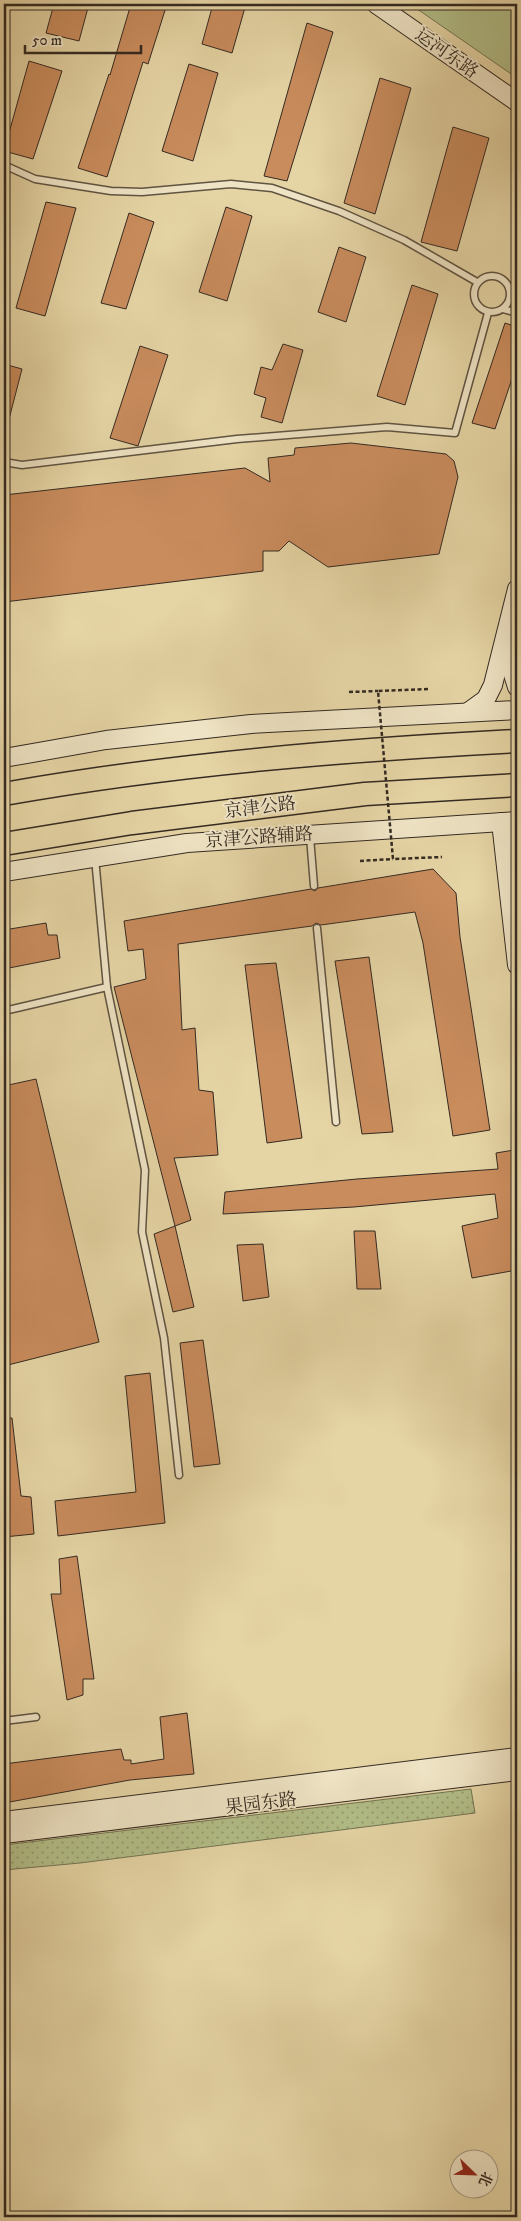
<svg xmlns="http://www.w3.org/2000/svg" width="521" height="2221" font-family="'IM FELL DW Pica','Noto Serif SC',serif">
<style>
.grass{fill:url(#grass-dots);stroke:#737454}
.green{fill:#b2bd87;stroke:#737454}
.building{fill:#c98c5d;stroke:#342a22}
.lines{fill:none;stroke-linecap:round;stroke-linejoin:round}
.lane-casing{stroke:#605442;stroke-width:9}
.secondary-casing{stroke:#342a22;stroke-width:20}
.highway-casing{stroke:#342a22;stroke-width:25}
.path{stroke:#342a22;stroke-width:2.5;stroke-dasharray:4 2.5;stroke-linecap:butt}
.lane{stroke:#eee3c4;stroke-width:6}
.secondary{stroke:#eee3c4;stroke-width:18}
.highway{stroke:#e5d4a4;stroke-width:22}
.path-bridge{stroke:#342a22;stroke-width:2.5;stroke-dasharray:4 2.5;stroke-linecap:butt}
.labels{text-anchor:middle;stroke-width:4;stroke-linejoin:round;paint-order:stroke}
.street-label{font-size:18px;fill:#342a22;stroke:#eee3c4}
</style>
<defs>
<pattern id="grass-dots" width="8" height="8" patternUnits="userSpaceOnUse" patternTransform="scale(1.25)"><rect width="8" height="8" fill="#b2bd87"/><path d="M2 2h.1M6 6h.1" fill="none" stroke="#929a6e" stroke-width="1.8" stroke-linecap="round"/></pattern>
</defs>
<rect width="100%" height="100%" fill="#e5d4a4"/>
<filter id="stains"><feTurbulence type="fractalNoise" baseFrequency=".004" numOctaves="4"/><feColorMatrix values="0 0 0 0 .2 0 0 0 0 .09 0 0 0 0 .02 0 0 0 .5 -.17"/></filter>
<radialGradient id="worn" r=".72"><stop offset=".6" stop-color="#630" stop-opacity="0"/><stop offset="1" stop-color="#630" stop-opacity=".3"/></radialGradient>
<polygon class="grass" points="471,1789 475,1813 80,1863 4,1870 4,1845"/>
<polygon class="green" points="410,4 517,4 517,78"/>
<g class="building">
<polygon points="54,4 89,4 79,41 46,33"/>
<polygon points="131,4 167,4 148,64 143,62 107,177 78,168 109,74 110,75"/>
<polygon points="213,4 246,4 232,53 202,44"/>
<polygon points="307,23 333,32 287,181 264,176"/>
<polygon points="29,61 62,71 33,159 4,151"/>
<polygon points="189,64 218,73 193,161 162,151"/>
<polygon points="380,78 411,88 375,214 344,203"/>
<polygon points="453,127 489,138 457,251 421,242"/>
<polygon points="46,202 76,208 45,316 16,308"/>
<polygon points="226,207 252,216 227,301 199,292"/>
<polygon points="129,213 154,222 126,309 101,303"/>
<polygon points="339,247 366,257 346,322 318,312"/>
<polygon points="412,285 438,294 405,405 377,396"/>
<polygon points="505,323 517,327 517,364 495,429 472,423"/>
<polygon points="283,344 303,350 282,423 261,417 266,398 254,394 261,367 272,370"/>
<polygon points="140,346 168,355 138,446 110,438"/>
<polygon points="4,364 22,369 8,423 4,422"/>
<polygon points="351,443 446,454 454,461 458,477 439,554 328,567 289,541 279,551 263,551 263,571 4,602 4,495 245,468 270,482 268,458 294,455 295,448"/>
<polygon points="433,869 456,893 460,937 490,1130 453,1136 423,943 415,912 321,925 316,923 312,926 178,944 182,1030 195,1028 199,1090 213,1092 218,1155 174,1158 191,1220 175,1226 114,987 146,979 143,949 128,951 124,921 311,889 315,891 318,888"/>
<polygon points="46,923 48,935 57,935 60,958 4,969 4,930"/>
<polygon points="369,957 393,1132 362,1134 335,961"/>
<polygon points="276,963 302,1138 267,1143 245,965"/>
<polygon points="36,1079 99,1342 4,1366 4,1086"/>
<polygon points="514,1150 517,1170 517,1270 472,1278 462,1226 498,1218 495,1194 354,1207 223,1214 225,1192 357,1179 498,1169 496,1153"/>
<polygon points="175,1226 194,1307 173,1312 154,1234"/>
<polygon points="354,1231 375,1231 381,1289 357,1289"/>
<polygon points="263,1244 269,1297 243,1301 237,1245"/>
<polygon points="203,1340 220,1464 194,1467 180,1343"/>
<polygon points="150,1373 165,1523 58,1536 55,1501 136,1492 125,1376"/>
<polygon points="4,1418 12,1418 21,1496 31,1497 34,1534 4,1537"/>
<polygon points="77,1556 94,1679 83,1679 83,1695 67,1700 51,1594 61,1594 59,1559"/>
<polygon points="187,1713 194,1774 130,1780 4,1803 4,1764 121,1749 124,1760 131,1760 131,1764 164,1759 160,1717"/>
</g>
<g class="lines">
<g class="lane-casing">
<g id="lane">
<polyline points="4,165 35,179 111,191 142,192 231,184 272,188 339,211 404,240 477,282"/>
<circle cx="492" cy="294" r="18"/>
<polyline points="503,309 517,313"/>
<polyline points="4,462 22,465 237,439 387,427 455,433 488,313"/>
<polyline points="310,837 314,886"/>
<polyline points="317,928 336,1122"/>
<polyline points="107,987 145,1170 142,1232 164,1338 179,1475"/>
<polyline points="4,1011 107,987 95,858"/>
<polyline points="4,1721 36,1717"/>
</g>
</g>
<g class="secondary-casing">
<g id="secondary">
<polyline points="376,4 517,102"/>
<polyline points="515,644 511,668 517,687"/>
<polyline points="468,712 486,699 493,685 517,589"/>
<polyline points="4,758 106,740 251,724 517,710"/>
<polyline points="501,822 517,965"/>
<polyline points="4,872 187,843 517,821"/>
<polyline points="4,1821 517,1757"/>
<polyline points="4,1834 517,1771"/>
</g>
</g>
<g class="highway-casing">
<g id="highway">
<path d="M4,794C173,764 345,750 517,741"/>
<polyline points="4,844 132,823 365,794 517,785"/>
</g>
</g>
<g class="path">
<polyline points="349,692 378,691"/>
<polyline points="360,861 393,859"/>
</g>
<use href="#lane" class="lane"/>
<use href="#secondary" class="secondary"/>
<use href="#highway" class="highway"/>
<polyline class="path-bridge" points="428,689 378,691 393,859 442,857"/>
</g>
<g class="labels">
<g class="street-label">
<text transform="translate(447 53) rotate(35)" y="6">运河东路</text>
<text transform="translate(260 807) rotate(-7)" y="6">京津公路</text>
<text transform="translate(259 837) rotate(-4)" y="6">京津公路辅路</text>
<text transform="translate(261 1803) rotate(-7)" y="6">果园东路</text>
</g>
</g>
<rect width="521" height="2221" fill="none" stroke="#e5d4a4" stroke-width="20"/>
<rect x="5" y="5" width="511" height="2211" fill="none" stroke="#342a22" stroke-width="2.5"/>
<rect x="10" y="10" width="501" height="2201" fill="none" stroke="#342a22"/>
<g transform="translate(474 2174) rotate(113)"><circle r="24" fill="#eee3c4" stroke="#a49983"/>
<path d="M0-4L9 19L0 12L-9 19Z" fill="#8f2418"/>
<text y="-8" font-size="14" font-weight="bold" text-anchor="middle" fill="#342a22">北</text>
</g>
<path d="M25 45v8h116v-8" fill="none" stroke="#342a22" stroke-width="2.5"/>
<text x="32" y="45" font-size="15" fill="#342a22" stroke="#eee3c4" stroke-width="4" paint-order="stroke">50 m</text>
<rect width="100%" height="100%" filter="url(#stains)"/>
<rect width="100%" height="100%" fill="url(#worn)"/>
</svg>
